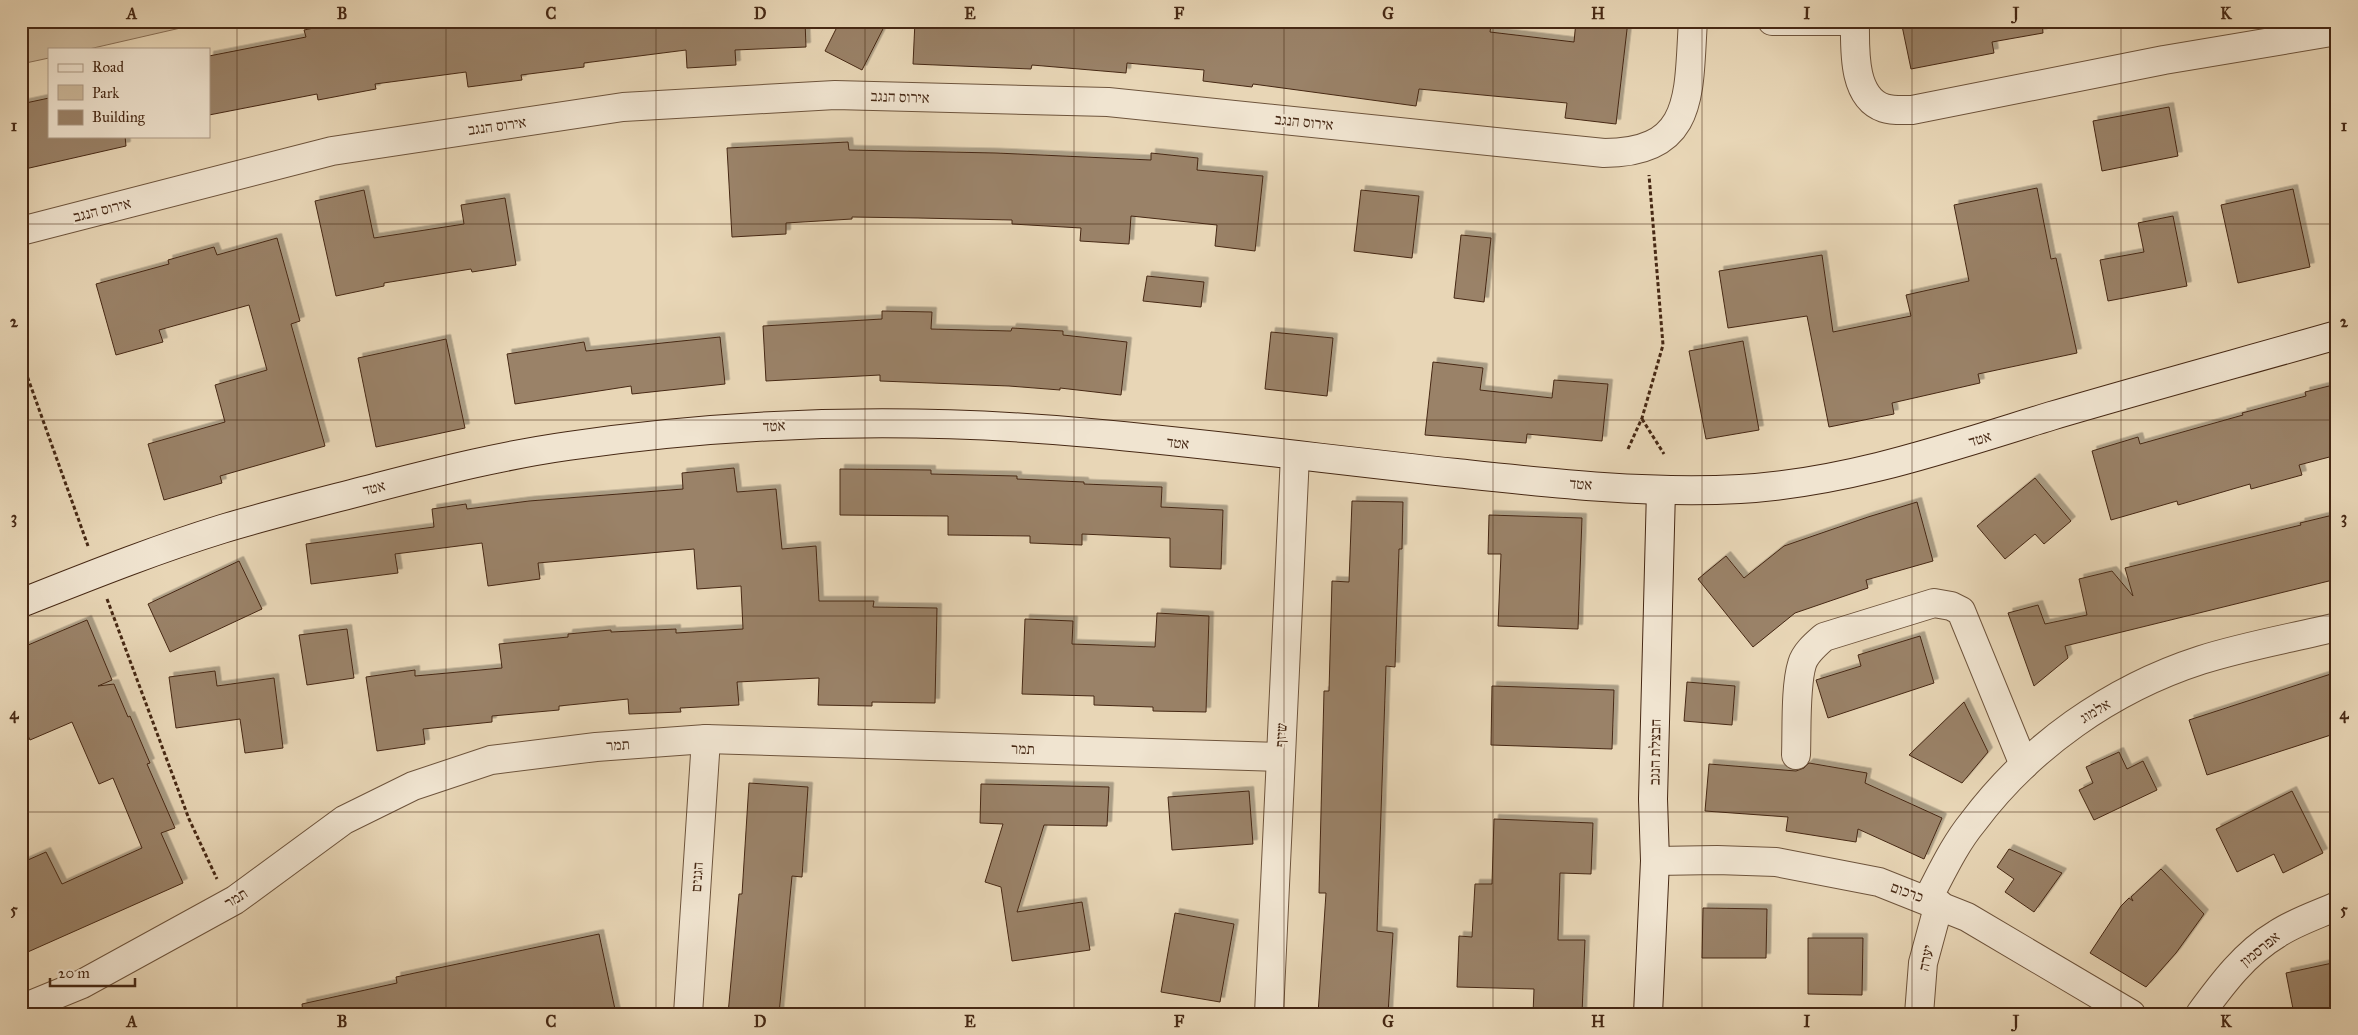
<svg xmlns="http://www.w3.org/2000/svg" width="2358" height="1035" font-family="'IM FELL Great Primer','Frank Ruhl Libre',serif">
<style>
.green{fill:#ccb89a;stroke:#897057}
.building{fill:#9a8268;stroke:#462814;filter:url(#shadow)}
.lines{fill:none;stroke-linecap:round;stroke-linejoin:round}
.street-casing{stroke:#6e543c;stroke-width:30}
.secondary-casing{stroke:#462814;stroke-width:30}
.path{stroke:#462814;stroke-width:3;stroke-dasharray:4 2.5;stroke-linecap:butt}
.street{stroke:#f0e4d0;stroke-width:28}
.secondary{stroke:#f0e4d0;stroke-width:28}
.grid{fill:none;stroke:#462814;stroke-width:1;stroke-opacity:0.55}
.labels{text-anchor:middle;stroke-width:4;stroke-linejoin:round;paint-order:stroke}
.street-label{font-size:15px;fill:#462814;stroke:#f0e4d0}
.neatline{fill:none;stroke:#462814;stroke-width:2}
.grid-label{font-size:16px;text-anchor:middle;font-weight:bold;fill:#462814}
</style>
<defs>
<filter id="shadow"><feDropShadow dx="4.5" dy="-4.5" stdDeviation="0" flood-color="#0004"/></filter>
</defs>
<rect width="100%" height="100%" fill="#e8d6b6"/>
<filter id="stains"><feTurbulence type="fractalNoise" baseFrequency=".004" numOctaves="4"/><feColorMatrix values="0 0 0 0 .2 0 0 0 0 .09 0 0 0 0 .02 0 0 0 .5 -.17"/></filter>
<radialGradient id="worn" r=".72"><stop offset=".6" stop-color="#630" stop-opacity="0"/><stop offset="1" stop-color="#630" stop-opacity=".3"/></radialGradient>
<polygon class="green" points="21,21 211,21 89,49 49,49 49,58 21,64"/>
<g class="building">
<polygon points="348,21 363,21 364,28 413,21 805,21 806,47 735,50 736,65 687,68 686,50 584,63 584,67 521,75 522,80 468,87 466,72 375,84 376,89 318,100 317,94 209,115 209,56 306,37 304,30"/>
<polygon points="840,21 887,21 862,70 825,51"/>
<polygon points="915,21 1326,21 1363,25 1363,21 1456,21 1491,25 1490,32 1574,42 1576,21 1628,21 1616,124 1565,118 1567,103 1419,89 1416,106 1253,84 1252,87 1203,81 1204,70 1127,63 1126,73 1032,65 1031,69 913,64"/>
<polygon points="1901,21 2042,21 2043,33 1992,42 1994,53 1911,69"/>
<polygon points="49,98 49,136 125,136 126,146 25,169 21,153 21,104"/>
<polygon points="2169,107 2178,156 2102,171 2093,121"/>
<polygon points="848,142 849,150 996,153 1151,160 1151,153 1198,158 1197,170 1263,176 1255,251 1215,246 1217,225 1131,216 1129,244 1080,241 1081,228 1012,224 1012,220 918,218 852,217 852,219 786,223 786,234 732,237 727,148"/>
<polygon points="2037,188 2051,259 2056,258 2077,353 1978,374 1980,383 1892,403 1894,414 1829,427 1807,316 1728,328 1719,271 1822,255 1833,332 1911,316 1906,295 1969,281 1954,205"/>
<polygon points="2293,189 2310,267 2238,283 2221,205"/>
<polygon points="364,190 374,238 464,224 461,205 505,198 516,265 472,272 471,269 384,283 384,286 336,296 315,201"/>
<polygon points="1361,190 1419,196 1412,258 1354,251"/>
<polygon points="2173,216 2187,286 2108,301 2100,260 2144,252 2138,223"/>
<polygon points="1461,235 1491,238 1484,302 1454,298"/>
<polygon points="277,238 300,321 291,324 325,446 220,476 222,483 164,500 148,444 225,422 215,385 267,370 249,305 159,330 163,342 116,355 96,284 169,264 168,260 214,247 217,255"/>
<polygon points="1147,276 1204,282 1201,307 1143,301"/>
<polygon points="882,311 932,312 931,329 1011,331 1012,328 1063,331 1063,335 1127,342 1121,395 1060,388 1060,390 1009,386 880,381 880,375 766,381 763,326 882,319"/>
<polygon points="1271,332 1333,338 1327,396 1265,389"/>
<polygon points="720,337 725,384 632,394 631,386 515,404 507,354 584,342 586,351"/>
<polygon points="446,339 465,428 376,447 358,358"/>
<polygon points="1743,341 1759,430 1706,439 1689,351"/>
<polygon points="1433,362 1483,368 1480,390 1552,398 1554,380 1608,384 1602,441 1527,434 1526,443 1425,435"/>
<polygon points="2337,384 2337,455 2299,465 2302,475 2251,489 2250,484 2178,505 2177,501 2111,520 2092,451 2138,437 2140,444 2243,415 2242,413 2306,396 2305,392"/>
<polygon points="734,468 737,492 776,489 782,549 816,546 819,601 874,601 873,607 937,608 935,703 872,702 872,706 818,705 819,678 737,682 739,705 680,708 681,712 629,714 628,699 559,706 559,710 492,716 492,722 423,729 425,744 377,751 366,677 415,670 415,676 502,668 499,644 568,637 568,634 611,630 611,632 676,629 676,633 743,629 741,586 697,589 694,549 538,563 540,579 488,586 482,543 395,554 398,573 311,584 306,544 434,527 432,509 466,504 467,509 529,501 683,489 682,473"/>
<polygon points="840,469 931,470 931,474 1017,476 1017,479 1084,482 1084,484 1162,487 1161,507 1223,510 1221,569 1170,567 1170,538 1082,534 1082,545 1030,543 1030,536 948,535 948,516 840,515"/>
<polygon points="2035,478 2071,521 2044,544 2035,534 2005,559 1977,526"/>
<polygon points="1352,501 1403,502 1402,549 1399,549 1395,667 1386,666 1377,931 1393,933 1388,1014 1318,1014 1326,893 1319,893 1324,691 1329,691 1332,581 1349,582"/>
<polygon points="1917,502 1933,561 1866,580 1868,588 1795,613 1753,647 1698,579 1726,556 1744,578 1784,546 1868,517"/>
<polygon points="2337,514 2337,579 2065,646 2068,658 2034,686 2008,613 2038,605 2045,624 2087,615 2079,579 2112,571 2133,596 2125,568 2301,525 2300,523"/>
<polygon points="1489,515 1582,518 1578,629 1498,626 1501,554 1488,554"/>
<polygon points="239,561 262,609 170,652 148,604"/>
<polygon points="1157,613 1209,616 1206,712 1153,711 1153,707 1094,705 1094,696 1022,694 1025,619 1073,621 1072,644 1155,647"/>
<polygon points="87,620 112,680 98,686 114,684 128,717 130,716 150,763 147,764 175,828 161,833 183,883 21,955 21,863 46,852 62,884 142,848 113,778 99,784 72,722 30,740 21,721 21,648"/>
<polygon points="347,629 354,678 307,685 299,635"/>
<polygon points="1920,636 1934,683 1828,718 1816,680 1861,666 1858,655"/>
<polygon points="215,671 217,686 274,678 283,748 245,753 240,719 176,728 169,677"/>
<polygon points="2337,672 2337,733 2207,775 2189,720"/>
<polygon points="1687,682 1735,686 1732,725 1684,721"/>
<polygon points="1492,686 1614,690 1612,749 1491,745"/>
<polygon points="1964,702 1988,752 1962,783 1909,755"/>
<polygon points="2119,752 2127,769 2143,761 2157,790 2094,820 2079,790 2093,783 2086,767"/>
<polygon points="1809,763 1867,773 1865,783 1942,818 1924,859 1858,829 1856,842 1786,831 1788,817 1705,811 1709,764 1796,771 1804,768"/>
<polygon points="749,783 808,787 802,877 792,876 779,1014 728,1014 739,894 742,894"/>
<polygon points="981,784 1109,787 1107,826 1044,825 1017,912 1082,902 1090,950 1012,961 1001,887 985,882 1003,824 980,823"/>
<polygon points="1249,791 1253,844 1172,850 1168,797"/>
<polygon points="2292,791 2323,853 2283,873 2274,854 2237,872 2216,829"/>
<polygon points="1494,819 1593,823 1591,874 1560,873 1558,940 1585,940 1582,1014 1533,1014 1534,989 1457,987 1459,936 1472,937 1475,884 1492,884"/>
<polygon points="2009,849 2062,873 2034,912 2005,892 2014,879 1997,867"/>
<polygon points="2161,869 2204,914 2176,953 2146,987 2090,953 2121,906 2129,898 2133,901 2131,897"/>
<polygon points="1703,908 1767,909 1766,958 1702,958"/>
<polygon points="1175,913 1234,924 1220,1002 1161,992"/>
<polygon points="599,934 616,1014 303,1014 302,1004 397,983 396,977"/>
<polygon points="1808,938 1863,938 1862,995 1808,994"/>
<polygon points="2337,962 2337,1014 2294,1014 2286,973"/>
</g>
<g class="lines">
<g class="street-casing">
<g id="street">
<polyline points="1772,21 1852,21"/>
<path d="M1855,21C1855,48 1852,97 1884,108C1893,111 1903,110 1912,110L2164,60L2337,31"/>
<path d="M21,231L332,151L623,107L835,95L1108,102L1604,153C1696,153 1688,92 1693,21"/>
<path d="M1796,755C1797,730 1795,687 1802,664C1805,653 1816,644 1824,637L1934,603L1951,606L1961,611L2024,765"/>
<polyline points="1655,861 1717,860 1776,862 1879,882 1967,917 2131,1014"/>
<path d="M1927,900C1941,874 1954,845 1973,822C2029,747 2111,689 2201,660C2245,646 2292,638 2337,627"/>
<polyline points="21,1009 82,984 235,900 344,820 413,786 491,760 596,747 706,739 1280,757"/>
<polyline points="688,1014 706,739"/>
<polyline points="1269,1014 1295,455"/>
<polyline points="1919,1014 1923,963 1939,904"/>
<path d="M2200,1014C2222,984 2245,953 2277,934C2295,922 2317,915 2337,906"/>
</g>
</g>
<g class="secondary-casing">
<g id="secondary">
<path d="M21,603C87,577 154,550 222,529C275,513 329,500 382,486C444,470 505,455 568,446C740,421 917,417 1090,433C1212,444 1334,460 1456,473C1549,483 1645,494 1740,489C1847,483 1950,447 2051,416C2146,388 2242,362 2337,335"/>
<polyline points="1648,1014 1655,861 1653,799 1661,490"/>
</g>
</g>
<g class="path">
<polyline points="21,359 88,546"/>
<polyline points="1642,419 1664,454"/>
<polyline points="1628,449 1642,418 1663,345 1649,175"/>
<polyline points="107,599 189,819 217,879"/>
</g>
<use href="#street" class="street"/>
<use href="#secondary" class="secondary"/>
</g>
<path class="grid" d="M237,21V1014M446,21V1014M656,21V1014M865,21V1014M1074,21V1014M1284,21V1014M1493,21V1014M1702,21V1014M1912,21V1014M2121,21V1014M21,224H2337M21,420H2337M21,616H2337M21,812H2337"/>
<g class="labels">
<g class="street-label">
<text transform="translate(900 97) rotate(2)" y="5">אירוס הנגב</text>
<text transform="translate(1304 122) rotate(6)" y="5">אירוס הנגב</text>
<text transform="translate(497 126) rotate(-8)" y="5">אירוס הנגב</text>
<text transform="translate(102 210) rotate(-14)" y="5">אירוס הנגב</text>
<text transform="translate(774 426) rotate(-3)" y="5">אטד</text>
<text transform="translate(1980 439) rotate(-17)" y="5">אטד</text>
<text transform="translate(1178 443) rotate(6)" y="5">אטד</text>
<text transform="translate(1581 484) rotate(4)" y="5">אטד</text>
<text transform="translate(374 488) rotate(-14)" y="5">אטד</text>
<text transform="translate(2095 711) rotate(-31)" y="5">אלמוג</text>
<text transform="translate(1281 735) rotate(-87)" y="5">שיזף</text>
<text transform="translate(618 745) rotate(-4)" y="5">תמר</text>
<text transform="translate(1023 749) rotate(2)" y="5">תמר</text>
<text transform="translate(1655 752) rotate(-89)" y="5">חבצלת הנגב</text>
<text transform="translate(697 877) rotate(-86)" y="5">הגנים</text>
<text transform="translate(1907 892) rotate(20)" y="5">כרכום</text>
<text transform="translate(236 898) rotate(-32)" y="5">תמר</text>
<text transform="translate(2260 949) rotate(-39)" y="5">אפרסמון</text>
<text transform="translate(1926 958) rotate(-78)" y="5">יערה</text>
</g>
</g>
<rect width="2358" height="1035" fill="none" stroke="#e8d6b6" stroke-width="55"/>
<rect x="48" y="48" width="162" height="90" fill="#f0e4d0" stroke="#ac9985"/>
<rect x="58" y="64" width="25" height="8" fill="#f0e4d0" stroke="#ac9985"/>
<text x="92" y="72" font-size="15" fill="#462814">Road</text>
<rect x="58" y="85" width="25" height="15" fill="#ccb89a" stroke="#ac9985"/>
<text x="92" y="98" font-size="15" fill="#462814">Park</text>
<rect x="58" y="110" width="25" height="15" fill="#9a8268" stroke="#ac9985"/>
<text x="92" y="122" font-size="15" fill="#462814">Building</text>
<path d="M50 978v8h85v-8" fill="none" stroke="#462814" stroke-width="2.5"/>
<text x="58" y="978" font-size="15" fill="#462814" stroke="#f0e4d0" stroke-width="4" paint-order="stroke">20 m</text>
<rect x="28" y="28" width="2302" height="980" class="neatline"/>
<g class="grid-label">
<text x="132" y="19">A</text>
<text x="342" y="19">B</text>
<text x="551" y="19">C</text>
<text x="760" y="19">D</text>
<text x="970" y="19">E</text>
<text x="1179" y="19">F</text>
<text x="1388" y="19">G</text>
<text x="1598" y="19">H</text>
<text x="1807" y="19">I</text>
<text x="2016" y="19">J</text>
<text x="2226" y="19">K</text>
<text x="14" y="131">1</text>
<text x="2344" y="131">1</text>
<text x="14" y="327">2</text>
<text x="2344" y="327">2</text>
<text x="14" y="523">3</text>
<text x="2344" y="523">3</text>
<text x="14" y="719">4</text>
<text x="2344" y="719">4</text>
<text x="14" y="915">5</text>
<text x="2344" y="915">5</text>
<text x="132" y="1027">A</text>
<text x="342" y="1027">B</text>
<text x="551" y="1027">C</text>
<text x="760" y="1027">D</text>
<text x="970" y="1027">E</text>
<text x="1179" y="1027">F</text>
<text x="1388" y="1027">G</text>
<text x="1598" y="1027">H</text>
<text x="1807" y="1027">I</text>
<text x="2016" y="1027">J</text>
<text x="2226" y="1027">K</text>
</g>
<rect width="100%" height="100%" filter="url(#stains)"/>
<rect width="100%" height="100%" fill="url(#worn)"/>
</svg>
